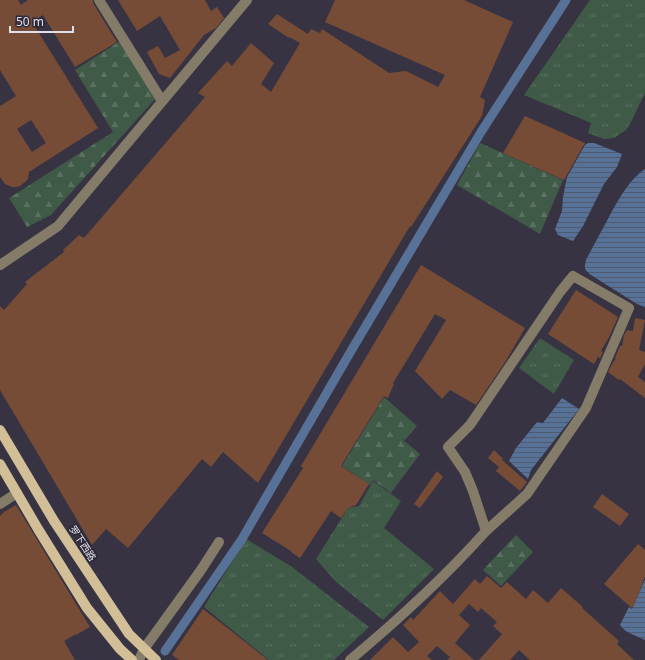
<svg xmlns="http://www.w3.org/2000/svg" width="645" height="660" font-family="'Noto Sans','Noto Sans SC',sans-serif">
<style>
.grass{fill:url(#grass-tufts)}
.forest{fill:url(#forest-firs)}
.water{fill:url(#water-rules)}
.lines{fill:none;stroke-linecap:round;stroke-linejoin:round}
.canal{stroke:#577197;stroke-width:9}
.building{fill:#774c37;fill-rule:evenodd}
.minor{stroke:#847b68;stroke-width:10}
.major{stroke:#d2bf98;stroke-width:10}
.labels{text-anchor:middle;stroke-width:3.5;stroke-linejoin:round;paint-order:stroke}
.street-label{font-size:10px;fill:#e1dfe9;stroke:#2d2939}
</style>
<defs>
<pattern id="grass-tufts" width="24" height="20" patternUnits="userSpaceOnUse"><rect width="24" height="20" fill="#3f5a46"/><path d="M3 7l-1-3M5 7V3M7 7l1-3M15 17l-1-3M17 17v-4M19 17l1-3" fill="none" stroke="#5a7161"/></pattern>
<pattern id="forest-firs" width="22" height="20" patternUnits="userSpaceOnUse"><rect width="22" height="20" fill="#3f5a46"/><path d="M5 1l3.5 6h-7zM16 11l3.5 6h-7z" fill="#5a7161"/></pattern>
<pattern id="water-rules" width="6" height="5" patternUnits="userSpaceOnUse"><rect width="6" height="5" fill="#577197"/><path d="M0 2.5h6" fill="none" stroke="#4e5c73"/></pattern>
</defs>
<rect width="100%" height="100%" fill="#373343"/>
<g class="grass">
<polygon points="590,0 645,0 645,93 631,122 626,130 614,138 604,139 588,133 591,123 524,95"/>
<polygon points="540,338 574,360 554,394 519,368"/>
<polygon points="373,481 401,501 384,528 434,569 383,620 335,581 316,559 348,508 359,506"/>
<polygon points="246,539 292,567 369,627 334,660 269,660 204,607"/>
</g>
<g class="forest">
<polygon points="120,41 157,97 51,215 27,227 9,198 113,132 75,70"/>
<polygon points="480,143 563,180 540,234 457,185"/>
<polygon points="384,397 417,426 405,440 402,439 420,454 391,493 373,480 370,485 342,466"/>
<polygon points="516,535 533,552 501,586 483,570"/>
</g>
<g class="water">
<polygon points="588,143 594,143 622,154 617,167 604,184 583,226 573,241 558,235 555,229 562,211 563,197 567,177 585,145"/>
<path d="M645,169V307L637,304L591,275C584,269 584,269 586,260C594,244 603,229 611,213C620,197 630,179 645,169Z"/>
<polygon points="562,398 579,409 531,470 528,479 509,461 516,448 537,422 543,423"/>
<path d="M645,579V640C637,636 625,633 620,625L629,607L632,609Z"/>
</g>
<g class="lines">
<polyline class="canal" points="165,651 242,539 351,351 481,132 566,0"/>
</g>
<g class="building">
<path d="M0,0H18L21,5L28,0H93V3L117,42L75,67L43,15L32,22L98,128L29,172L28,179L25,182L20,186L16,187H12L5,184L0,177V106L16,96L0,70ZM31,120L46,143L32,152L17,129Z"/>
<polygon points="118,0 205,0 211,11 217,7 224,18 216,28 204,35 170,78 159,74 147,52 158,46 165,58 180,50 160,16 137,31"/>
<polygon points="335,0 464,0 513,22 480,97 485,100 482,116 411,227 410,226 258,483 223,452 211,467 202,459 128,548 106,529 92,545 0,390 0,306 4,310 27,284 25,282 64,252 63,250 79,235 84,238 205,97 198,93 227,61 232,66 251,43 274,63 261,84 271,92 300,43 289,37 289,38 268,24 277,14 308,34 311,29 320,33 322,29 389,73 406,71 438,87 445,75 325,22"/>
<polygon points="525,116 585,143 564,180 503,153"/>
<polygon points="421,265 525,328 504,364 476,405 450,390 442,399 415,371 446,320 435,314 393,383 394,384 388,398 384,396 341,466 369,484 356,505 348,508 341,518 331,511 300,558 291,552 291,551 262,533 303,468 301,466"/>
<polygon points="576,290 618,317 609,337 601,351 603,352 600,358 598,357 594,364 548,334"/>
<polygon points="635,318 645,320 639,350 645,352 645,364 638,377 645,382 645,398 620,379 619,380 608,372 612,364 616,358 615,358 620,346 622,346 624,335 627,330 633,331"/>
<polygon points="494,450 503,459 502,460 527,482 520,491 496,471 499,467 488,458"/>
<polygon points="437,471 443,477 420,508 414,504"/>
<polygon points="602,494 629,514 620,526 593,507"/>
<polygon points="16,505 90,627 76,635 76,634 64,641 75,660 0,660 0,516 4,512"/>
<polygon points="638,544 645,550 645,576 637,598 632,608 604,584"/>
<polygon points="487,576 501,588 507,582 526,599 533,590 548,603 561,588 583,607 582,608 619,641 617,644 634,660 530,660 519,650 510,660 479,660 502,634 493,626 497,622 481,608 478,612 469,604 459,615 470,625 455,643 474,660 447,660 450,657 437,646 427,656 432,660 370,660 393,637 408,652 419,642 403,625 411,617 413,620 440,591 453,604 475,579 480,584"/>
<polygon points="203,609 225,626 268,660 179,660 172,655"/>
</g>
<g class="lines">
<g class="minor">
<polyline points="99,0 162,101"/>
<polyline points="0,265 58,226 247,0"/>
<polyline points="0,504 17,493"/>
<polyline points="139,660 144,649 201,570 219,542"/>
<path d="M350,660C398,620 444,578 486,531L473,491L465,472L448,447L470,425L560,292L573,276L629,308L586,408L527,494L486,531"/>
</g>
<g class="major">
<polyline points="0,430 54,521 129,634 156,660"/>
<polyline points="0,464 38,529 87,608 120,649 132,660"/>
</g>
</g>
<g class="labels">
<g class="street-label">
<text transform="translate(83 543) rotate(57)" y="4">罗下西路</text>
</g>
</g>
<path d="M10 26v6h63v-6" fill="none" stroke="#e1dfe9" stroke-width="2"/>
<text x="16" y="26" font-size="12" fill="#e1dfe9" stroke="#2d2939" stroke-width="3" paint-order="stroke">50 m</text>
</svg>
